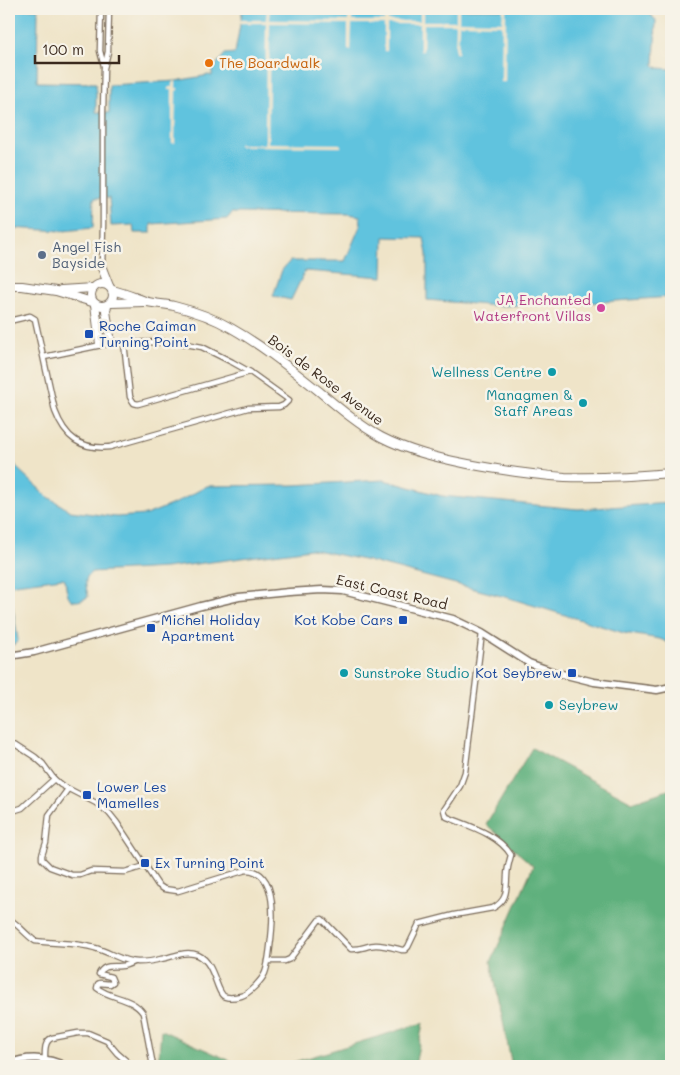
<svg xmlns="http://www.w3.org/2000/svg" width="680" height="1075" font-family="Mali,sans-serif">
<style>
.forest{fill:#5fb07d;stroke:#4d6d4e}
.water{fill:#60c3de;stroke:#4e767e}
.pier{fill:#efe4c8}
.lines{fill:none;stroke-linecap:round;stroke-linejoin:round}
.minor-casing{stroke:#7a6b5a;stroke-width:7}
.secondary-casing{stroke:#7a6b5a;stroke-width:9}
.primary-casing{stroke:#7a6b5a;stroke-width:10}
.minor{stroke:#fff;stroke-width:4.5}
.secondary{stroke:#fff;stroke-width:6}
.primary{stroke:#fff;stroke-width:8}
.food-dot{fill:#e8710a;stroke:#f7f3e8;stroke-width:2}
.service-dot{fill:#5c6f8a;stroke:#f7f3e8;stroke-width:2}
.hotel-dot{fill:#d1479c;stroke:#f7f3e8;stroke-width:2}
.transit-dot{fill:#1a4fb4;stroke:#f7f3e8;stroke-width:2}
.culture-dot{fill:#0f9aa8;stroke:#f7f3e8;stroke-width:2}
.labels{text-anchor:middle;stroke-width:5;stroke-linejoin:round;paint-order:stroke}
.food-label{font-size:14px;fill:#c56008;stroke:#f7f3e8;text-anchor:start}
.service-label{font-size:14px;fill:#4e5e75;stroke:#f7f3e8;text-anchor:start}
.hotel-label{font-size:14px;fill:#b23c85;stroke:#f7f3e8;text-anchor:end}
.transit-label{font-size:14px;fill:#164399;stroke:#f7f3e8;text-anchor:start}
.culture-label{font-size:14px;fill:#0d838f;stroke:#f7f3e8;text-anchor:end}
.street-label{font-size:14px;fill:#3b2a1e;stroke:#f7f3e8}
</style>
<rect width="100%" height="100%" fill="#f7f3e8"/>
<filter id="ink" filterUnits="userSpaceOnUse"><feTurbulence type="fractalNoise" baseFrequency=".02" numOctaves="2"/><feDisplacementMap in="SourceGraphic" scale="10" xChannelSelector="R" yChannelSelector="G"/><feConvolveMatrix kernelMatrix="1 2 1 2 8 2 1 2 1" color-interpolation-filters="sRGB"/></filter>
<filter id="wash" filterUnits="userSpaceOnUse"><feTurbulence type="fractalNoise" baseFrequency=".0096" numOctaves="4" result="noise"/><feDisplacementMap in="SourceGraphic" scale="20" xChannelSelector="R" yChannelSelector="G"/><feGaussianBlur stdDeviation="1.12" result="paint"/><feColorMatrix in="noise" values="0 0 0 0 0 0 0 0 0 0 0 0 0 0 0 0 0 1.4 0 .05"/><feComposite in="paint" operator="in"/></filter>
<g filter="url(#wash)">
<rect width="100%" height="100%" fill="#efe4c8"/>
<g class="forest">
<polygon points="532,748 632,802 671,789 671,1066 512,1066 491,962 533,866 486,824"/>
<polygon points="423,1023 415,1066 281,1066"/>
<polygon points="161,1030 242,1066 158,1066"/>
</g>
<g class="water">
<polygon points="9,9 38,9 37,82 96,83 96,112 109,113 109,85 176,81 209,75 212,76 212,70 225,54 235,53 242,13 241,9 644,9 656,20 654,65 658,68 671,69 671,297 587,303 498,306 427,300 427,254 424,238 384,237 383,277 305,271 291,300 273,296 282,270 290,261 345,261 361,224 360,216 349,214 232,213 227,219 151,224 151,233 134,233 133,225 111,226 109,198 94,198 93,228 63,231 9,228"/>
<path d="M9,456L19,470L47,496L70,511L116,517L146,515L176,503L207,486L293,485L384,480L442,496L578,509L671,503V644L660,639L624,633L509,598L368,561L311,549L165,568L92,572C82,578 87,588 88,597C68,608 67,595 65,579L62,578L15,584L12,585L10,588L18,640L15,644L9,646Z"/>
</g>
<g class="pier">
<polygon points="267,9 269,9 270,20 348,21 349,9 352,9 352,21 384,21 385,9 388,9 388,21 420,21 420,9 423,9 423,21 456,21 456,9 459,9 459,21 502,22 503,9 506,9 505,82 501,82 502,25 459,24 458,53 455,53 456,24 424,24 423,51 420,51 420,24 387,24 387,51 384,51 384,24 352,24 351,50 348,50 348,24 270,23 268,143 341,144 341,147 239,146 239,144 265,144 266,23 240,23 240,20 266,20"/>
<polygon points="176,81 176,88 178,88 178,90 176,91 175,143 172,143 172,90 169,90 169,87 173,87 173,82"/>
</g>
</g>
<g filter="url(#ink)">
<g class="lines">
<g class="minor-casing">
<g id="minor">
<polyline points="101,9 100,51 104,66"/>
<polyline points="102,268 103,224 103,111 104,68 108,52 109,9"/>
<path d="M9,321L30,316L35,319L55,411C65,438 81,450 110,447L248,408L279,407L284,405L289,400L250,372L232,362L202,347L186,344L166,342L111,343L44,357"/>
<polyline points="124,343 130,397 134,403 138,404 250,372"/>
<path d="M9,742L15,744L35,757L43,764L54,779L61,785L96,803L109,813L117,823L152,876L158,885L164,889L178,891L246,870C279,870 273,925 270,947C269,955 268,965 265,973C262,980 249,994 241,996C237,997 230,998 226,997C216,996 216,963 198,955C185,950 173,957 161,959C154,961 145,962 138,962C122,962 110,952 95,948C76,942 55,944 35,941C25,934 19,925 9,919"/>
<polyline points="68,789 49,815 46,843 42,855 42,859 50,867 72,875 80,875 91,871 125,872 145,866"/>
<polyline points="9,812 22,808 54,779"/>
<path d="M268,961H285L290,959L319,920L322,919L351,949C361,950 367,945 376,945C385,945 394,948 402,950H405L408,947L419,924L454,915L493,908C508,900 506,890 507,876C507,869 509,862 511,855C498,834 469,826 447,817L445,814L444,810L460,786L465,772L482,633"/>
<path d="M133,962C129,964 125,966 121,966C111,967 104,964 99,974L111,977L113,982L110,984L100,983L98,984L97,988C111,999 132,997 143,1013L153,1066"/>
<path d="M45,1059C45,1052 44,1041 52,1038L78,1033H88L107,1041L117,1053L132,1066"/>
</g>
</g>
<g class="secondary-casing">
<g id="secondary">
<polyline points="9,656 34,652 201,606 239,597 289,592 322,590 343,591 453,619 482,633 529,663 554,672 594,682 657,690 671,687"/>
<path d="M9,1064C26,1056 48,1057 65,1066"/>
</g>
</g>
<g class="primary-casing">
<g id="primary">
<polyline points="102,268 109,286"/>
<circle cx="102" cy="295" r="11"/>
<polyline points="9,286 22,286 56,291 92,302"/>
<polyline points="61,290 93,288"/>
<path d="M112,290C125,293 136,298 148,302C157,304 166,304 174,306C194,311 214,318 231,328C263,346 291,369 320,392C339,408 359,425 381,437C408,451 438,458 468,464C500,470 532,475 565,477C600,478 636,476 671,473"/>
<polyline points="111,303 144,302"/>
<polyline points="95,304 100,344"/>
<polyline points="107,306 106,311 111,343"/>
</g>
</g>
<use href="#minor" class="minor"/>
<use href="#secondary" class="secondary"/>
<use href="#primary" class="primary"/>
</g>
</g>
<circle class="food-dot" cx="209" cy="63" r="5"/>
<circle class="service-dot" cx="42" cy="255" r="5"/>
<circle class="hotel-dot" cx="601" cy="308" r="5"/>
<g class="transit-dot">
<rect x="84" y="329" width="10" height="10" rx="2.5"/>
<rect x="398" y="615" width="10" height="10" rx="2.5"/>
<rect x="146" y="623" width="10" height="10" rx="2.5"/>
<rect x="567" y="668" width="10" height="10" rx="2.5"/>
<rect x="82" y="790" width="10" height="10" rx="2.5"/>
<rect x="140" y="858" width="10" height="10" rx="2.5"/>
</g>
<g class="culture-dot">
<circle cx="552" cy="372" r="5"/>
<circle cx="583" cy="403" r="5"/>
<circle cx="344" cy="673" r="5"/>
<circle cx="549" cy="705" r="5"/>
</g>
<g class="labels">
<g class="food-label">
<text x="219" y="68">The Boardwalk</text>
</g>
<g class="service-label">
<text x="52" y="252">Angel Fish<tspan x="52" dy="16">Bayside</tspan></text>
</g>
<g class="hotel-label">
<text x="591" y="305">JA Enchanted<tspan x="591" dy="16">Waterfront Villas</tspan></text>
</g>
<g class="transit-label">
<text x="99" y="331">Roche Caiman<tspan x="99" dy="16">Turning Point</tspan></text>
<text x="161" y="625">Michel Holiday<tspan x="161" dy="16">Apartment</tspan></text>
<text x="393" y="625" text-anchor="end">Kot Kobe Cars</text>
<text x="562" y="678" text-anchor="end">Kot Seybrew</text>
<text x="97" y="792">Lower Les<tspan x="97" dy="16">Mamelles</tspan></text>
<text x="155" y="868">Ex Turning Point</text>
</g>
<g class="culture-label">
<text x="542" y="377">Wellness Centre</text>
<text x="573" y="400">Managmen &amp;<tspan x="573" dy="16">Staff Areas</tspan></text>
<text x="354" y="678" text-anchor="start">Sunstroke Studio</text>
<text x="559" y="710" text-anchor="start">Seybrew</text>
</g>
<g class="street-label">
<text transform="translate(326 380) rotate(37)" y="5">Bois de Rose Avenue</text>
<text transform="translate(392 592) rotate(13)" y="5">East Coast Road</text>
</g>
</g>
<rect width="680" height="1075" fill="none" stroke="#f7f3e8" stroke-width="30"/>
<path d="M35 55v8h84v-8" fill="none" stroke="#3b2a1e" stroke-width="2.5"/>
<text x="42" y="55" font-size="15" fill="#3b2a1e" stroke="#f7f3e8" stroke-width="4" paint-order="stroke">100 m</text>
</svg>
